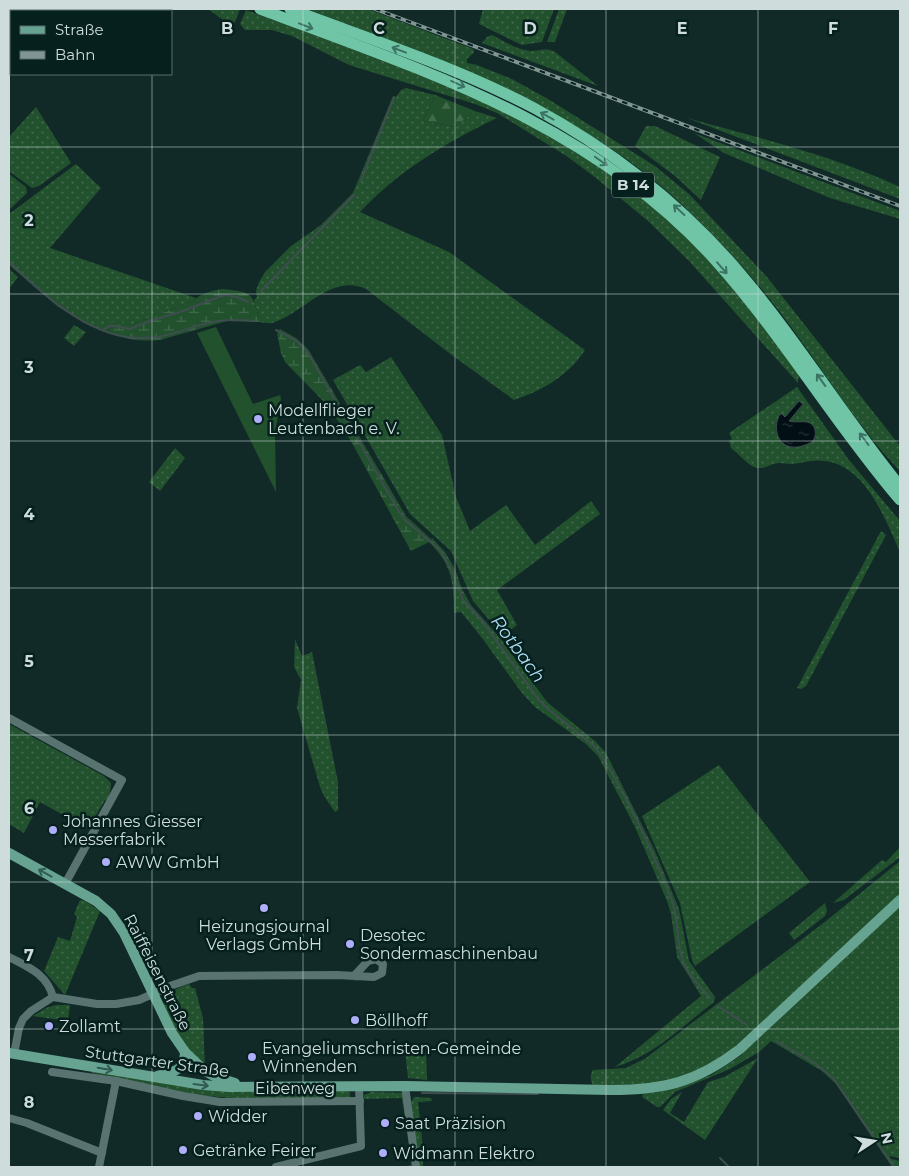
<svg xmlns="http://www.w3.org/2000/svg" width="909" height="1176" font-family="Montserrat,sans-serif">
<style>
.grass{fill:url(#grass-dots);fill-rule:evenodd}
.forest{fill:url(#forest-firs)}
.wetland{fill:url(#wetland-marsh)}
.pitch{fill:#22512e}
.water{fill:url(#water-ripples);stroke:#3f4d50}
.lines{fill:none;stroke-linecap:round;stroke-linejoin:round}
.stream{stroke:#3f4d50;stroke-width:2}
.minor{stroke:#587370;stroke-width:8}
.major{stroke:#66a491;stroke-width:10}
.highway{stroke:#70c5a7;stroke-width:11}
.rail-casing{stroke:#819593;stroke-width:4}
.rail{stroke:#06201e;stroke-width:2;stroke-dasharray:5.5;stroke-linecap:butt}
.oneway{stroke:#3b7262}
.oneway2{stroke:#315b52}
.grid{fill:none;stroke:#cedddb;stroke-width:1;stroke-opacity:0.55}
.poi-dot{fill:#afaefa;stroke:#06201e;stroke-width:2}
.labels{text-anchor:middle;stroke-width:5;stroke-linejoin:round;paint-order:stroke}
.shield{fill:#06201e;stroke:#92a4a2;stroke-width:1}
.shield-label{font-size:15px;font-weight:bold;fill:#cedddb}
.poi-label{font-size:16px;fill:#cedddb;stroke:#06201e;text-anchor:start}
.street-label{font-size:16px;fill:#cedddb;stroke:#06201e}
.water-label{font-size:18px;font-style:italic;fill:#abdff6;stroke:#06201e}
.grid-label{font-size:16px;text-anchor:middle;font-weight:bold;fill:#cedddb;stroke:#06201e;stroke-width:5;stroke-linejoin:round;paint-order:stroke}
</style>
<defs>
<pattern id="grass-dots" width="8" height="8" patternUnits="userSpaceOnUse" patternTransform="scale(1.25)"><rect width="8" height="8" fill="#22512e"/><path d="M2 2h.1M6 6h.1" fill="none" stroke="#416a4c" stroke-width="1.8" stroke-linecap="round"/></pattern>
<pattern id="forest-firs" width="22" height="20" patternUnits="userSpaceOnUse" patternTransform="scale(1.25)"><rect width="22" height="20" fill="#22512e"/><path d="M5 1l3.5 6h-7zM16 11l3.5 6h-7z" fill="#416a4c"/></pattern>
<pattern id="wetland-marsh" width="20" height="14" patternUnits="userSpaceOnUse" patternTransform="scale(1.25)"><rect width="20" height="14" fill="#22512e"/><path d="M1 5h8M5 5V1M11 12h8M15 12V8" fill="none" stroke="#416a4c"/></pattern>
<pattern id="water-ripples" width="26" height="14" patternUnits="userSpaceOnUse" patternTransform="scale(1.25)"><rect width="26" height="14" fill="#020f15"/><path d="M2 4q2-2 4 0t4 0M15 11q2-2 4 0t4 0" fill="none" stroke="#263236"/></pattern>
</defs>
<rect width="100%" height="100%" fill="#112a28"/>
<g class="grass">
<polygon points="208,9 240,9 235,22 230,25"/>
<path d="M307,9H352L359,12L354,9H368L473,49L474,52L467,59V63L477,65L512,79L548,99L655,166L689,194L767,277L900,446V471C845,413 807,341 754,280C716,236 673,192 625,158C529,90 416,51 307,9Z"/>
<polygon points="483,9 554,9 542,42 522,45 479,24"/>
<polygon points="559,9 567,9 555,42 547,42"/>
<path d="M246,10C399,66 556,115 678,229C724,272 761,324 799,374L798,383L689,261L648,221L596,178L568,157L497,113L475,104L349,65L292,36L272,30H245L240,24Z"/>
<path d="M492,35C504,41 517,50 531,51C541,51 545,47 555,52L598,86L482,43L487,37Z"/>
<path d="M406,88L435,95L423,121L455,127L475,111L497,118C447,142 398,171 360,212L449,252L585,350C568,376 543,390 514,400L453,356L366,289C332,273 304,312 275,322C271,324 265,323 260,322L254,300L257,297L256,291L259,282L265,272L291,246L321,225L353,193L393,96L396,97L401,90Z"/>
<polygon points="36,107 71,163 39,186 32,188 9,171 9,137"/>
<path d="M687,118C759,138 832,155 900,187V199Z"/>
<polygon points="646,126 655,126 720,157 701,200 675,176 635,146"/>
<polygon points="694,133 900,211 900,219 830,198 724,153"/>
<polygon points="76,164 101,188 50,248 196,298 193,301 130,325 119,322 108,329 107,333 84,323 57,306 9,265 9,214"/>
<polygon points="9,174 26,187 27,193 9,210"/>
<polygon points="9,269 18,277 9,289"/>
<polygon points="74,325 86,332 74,346 64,338"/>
<polygon points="391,357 442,435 456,497 470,531 506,505 535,545 591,501 600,514 497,590 517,625 503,636 473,601 451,551 410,514 333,380 360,365 366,372"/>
<path d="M797,387L849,460L900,521V552C885,519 866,466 825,461C814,459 802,463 791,464C787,464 783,463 780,463C770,463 764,471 754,467C748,465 738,453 731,448L729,441L732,439L729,433ZM799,401L803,405L789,421C800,426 813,417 816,433C810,438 803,446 796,447C788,448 778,438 776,430C775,427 777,421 778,418L785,417Z"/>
<polygon points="175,448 185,458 160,491 149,482"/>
<polygon points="881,531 886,535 806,686 801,689 797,688"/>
<path d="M432,538L445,552L455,569L462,589L471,605L500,638L547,702L595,741L606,753L654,849L679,909L689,961L715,997L714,1002C684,1025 652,1057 615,1067L701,996L677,957L671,914L667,901L635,827L598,756L586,744L535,707L522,693L482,638L461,612L454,613C454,582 452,565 429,542Z"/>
<polygon points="295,639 302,656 312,652 338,782 338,810 335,812 324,796 320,787 297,708 301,680 294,667"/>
<polygon points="9,724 104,776 111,783 110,793 107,801 105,800 88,829 40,802 24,833 9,824"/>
<polygon points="719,765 810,882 695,966 692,960 680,903 642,816"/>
<polygon points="900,847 900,857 844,900 833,903 882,860 886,862"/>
<path d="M900,861V894L738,1044C728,1052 718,1061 707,1067C671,1086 632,1085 593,1085C590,1079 590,1075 593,1070L626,1068L646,1058L826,921Z"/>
<polygon points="80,900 85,901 100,911 65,995 44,971 58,937 70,941 77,917 74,914"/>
<polygon points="825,903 827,911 825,916 794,940 789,933"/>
<polygon points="900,905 900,1158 889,1156 891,1159 900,1161 900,1167 892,1167 836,1084 822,1071 771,1041 759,1052 730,1069 675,1092 660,1107 657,1107 642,1097 643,1094 645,1093 691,1083 711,1075 739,1057"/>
<path d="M189,984L192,988H195L203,1018L205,1068L187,1052L164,1009C162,993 176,989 189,984Z"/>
<polygon points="56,1005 70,1005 68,1021 33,1016 46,1008"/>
<polygon points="405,1050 426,1052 427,1080 408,1078"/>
<polygon points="758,1058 705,1140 663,1110 671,1099 682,1092 670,1113 684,1122 708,1082 724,1077"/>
<polygon points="93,1070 134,1076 347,1091 350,1092 350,1097 348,1099 232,1098 196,1095 92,1073"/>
<polygon points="371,1092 405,1093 415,1167 401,1167 412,1165 402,1098 364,1099 364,1095"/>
<polygon points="414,1097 431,1098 432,1101 418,1102 422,1139 423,1167 418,1167 410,1105"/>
</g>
<polygon class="forest" points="435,95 475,111 455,127 423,121"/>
<g class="wetland">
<path d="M223,289C254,293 252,292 260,322L227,321L160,340C141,342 125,339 107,333L112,322H119L130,325L193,301C201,293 213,290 223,289Z"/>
<polygon points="280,329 296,338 308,349 406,516 431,539 429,542 411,551 352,443 329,407 285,362 281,353 277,333"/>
</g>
<polygon class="pitch" points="216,327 253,404 280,395 281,398 275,433 276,492 197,333"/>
<path class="water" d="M799,401L803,404L789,421C798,424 812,417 815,430C816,435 815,438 812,442C806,445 799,448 792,447C776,445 773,426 780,414H782L785,417Z"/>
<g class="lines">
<g class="stream">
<polyline points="361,181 394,97"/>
<path d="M9,262C48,299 98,346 156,337C174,335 191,327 208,323C223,319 238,320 253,321"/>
<polyline points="261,291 354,195"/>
<polyline points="104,329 109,326 115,326 130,329 150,321 180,312 224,295 237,297 248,302"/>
<path d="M276,330L297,341L308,353L398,510L405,520L440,550L451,569L463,600L483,622L538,699L548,709L594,746L602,756C629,801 653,852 672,901C679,919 676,939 682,958C686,973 700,986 710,998"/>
<polyline points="718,1006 747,1025"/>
<polyline points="776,1041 815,1063 834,1079 894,1167"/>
<polyline points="422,1093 538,1094"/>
<polyline points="720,1158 729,1167"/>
</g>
<g class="minor">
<polyline points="9,718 122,780 65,884"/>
<path d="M9,957C28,967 47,974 53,997"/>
<polyline points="14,1054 19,1028 23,1019 31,1011 53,997 97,1004 116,1004 139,1000 173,985 199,976 337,975 374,977 382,973 383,964 376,959 368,961 354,976"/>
<polyline points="52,1072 116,1081 183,1096 220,1102 360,1101"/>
<polyline points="405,1086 416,1167"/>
<polyline points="9,1118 27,1123 102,1153"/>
<polyline points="99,1167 116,1081"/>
<polyline points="276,1167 361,1146 359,1086"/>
</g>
<g class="major">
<polyline points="9,853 96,901 111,914 124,933 172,1033 185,1052 205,1071 216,1077 235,1083"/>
<path d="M9,1053L203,1085L229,1087L405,1086L611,1090C664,1090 697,1082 740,1049L900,900"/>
<path d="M157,1076C173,1071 184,1073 185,1052"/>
</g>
<g class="highway">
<path d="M260,9C428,72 594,124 717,262C784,337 835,424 900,500"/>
<path d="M290,9C372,40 456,67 534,108C612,150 682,205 739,272C797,340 844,417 900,486"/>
</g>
<g class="rail-casing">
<polyline id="rail" points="375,9 900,206"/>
</g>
<use href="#rail" class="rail"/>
</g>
<defs><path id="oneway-shaft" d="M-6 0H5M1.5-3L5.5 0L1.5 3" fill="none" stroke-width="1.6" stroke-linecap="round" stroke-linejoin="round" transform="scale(1.25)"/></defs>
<g class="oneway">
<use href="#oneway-shaft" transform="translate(306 26) rotate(21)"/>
<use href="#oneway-shaft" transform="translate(399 50) rotate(-159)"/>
<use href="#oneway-shaft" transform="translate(458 84) rotate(24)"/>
<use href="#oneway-shaft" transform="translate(547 116) rotate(-151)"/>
<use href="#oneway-shaft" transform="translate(601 161) rotate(35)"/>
<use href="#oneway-shaft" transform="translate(679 210) rotate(-137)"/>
<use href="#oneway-shaft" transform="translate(722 268) rotate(49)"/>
<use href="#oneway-shaft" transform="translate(821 380) rotate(-126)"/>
<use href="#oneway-shaft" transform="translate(864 439) rotate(-127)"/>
</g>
<g class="oneway2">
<use href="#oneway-shaft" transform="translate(45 873) rotate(-151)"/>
<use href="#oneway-shaft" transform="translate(105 1069) rotate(10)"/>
<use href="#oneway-shaft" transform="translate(201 1085) rotate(7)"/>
</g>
<path class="grid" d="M152,9V11M303,9V1167M455,9V1167M606,9V1167M758,9V1167M152,74V1167M9,147H900M9,294H900M9,441H900M9,588H900M9,735H900M9,882H900M9,1029H900"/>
<g class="poi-dot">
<circle cx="258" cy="419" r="5"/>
<circle cx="53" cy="830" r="5"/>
<circle cx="106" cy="862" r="5"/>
<circle cx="264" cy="908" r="5"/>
<circle cx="350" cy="944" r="5"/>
<circle cx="355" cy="1020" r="5"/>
<circle cx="49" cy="1026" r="5"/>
<circle cx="252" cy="1057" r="5"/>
<circle cx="198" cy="1116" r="5"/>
<circle cx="385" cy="1123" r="5"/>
<circle cx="183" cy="1150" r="5"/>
<circle cx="383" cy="1153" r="5"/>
</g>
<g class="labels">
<rect class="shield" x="612" y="172.5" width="42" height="25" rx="4"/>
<g class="shield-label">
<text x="633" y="190">B 14</text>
</g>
<g class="poi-label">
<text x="268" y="416">Modellflieger<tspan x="268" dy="18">Leutenbach e. V.</tspan></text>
<text x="63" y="827">Johannes Giesser<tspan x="63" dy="18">Messerfabrik</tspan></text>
<text x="116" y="868">AWW GmbH</text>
<text x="264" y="932" text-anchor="middle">Heizungsjournal<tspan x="264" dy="18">Verlags GmbH</tspan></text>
<text x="360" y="941">Desotec<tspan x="360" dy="18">Sondermaschinenbau</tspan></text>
<text x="365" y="1026">Böllhoff</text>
<text x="59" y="1032">Zollamt</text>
<text x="262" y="1054">Evangeliumschristen-Gemeinde<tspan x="262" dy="18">Winnenden</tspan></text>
<text x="208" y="1122">Widder</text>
<text x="395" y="1129">Saat Präzision</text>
<text x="193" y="1156">Getränke Feirer</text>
<text x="393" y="1159">Widmann Elektro</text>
</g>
<g class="street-label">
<text transform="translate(158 972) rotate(63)" y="6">Raiffeisenstraße</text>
<text transform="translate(157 1061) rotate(8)" y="6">Stuttgarter Straße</text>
<text x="295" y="1094">Eibenweg</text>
</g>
<g class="water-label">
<text transform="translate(518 649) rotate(54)" y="6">Rotbach</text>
</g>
</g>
<g class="grid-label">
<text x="227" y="34">B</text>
<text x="379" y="34">C</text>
<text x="530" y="34">D</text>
<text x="682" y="34">E</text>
<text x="833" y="34">F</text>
<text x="29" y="226">2</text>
<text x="29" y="373">3</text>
<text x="29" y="520">4</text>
<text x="29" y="667">5</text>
<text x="29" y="814">6</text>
<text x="29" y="961">7</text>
<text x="29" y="1108">8</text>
</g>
<rect width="909" height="1176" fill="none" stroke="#cedddb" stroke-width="20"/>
<rect x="10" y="10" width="162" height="65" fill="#06201e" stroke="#566c6a"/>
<rect x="20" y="26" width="25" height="8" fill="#66a491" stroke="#566c6a"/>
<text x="55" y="35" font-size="15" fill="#cedddb">Straße</text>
<rect x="20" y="51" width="25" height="8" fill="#819593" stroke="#566c6a"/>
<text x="55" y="60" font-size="15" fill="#cedddb">Bahn</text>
<g transform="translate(874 1141) rotate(78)" stroke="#06201e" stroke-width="4" paint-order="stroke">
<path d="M0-4L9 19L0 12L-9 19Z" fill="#cedddb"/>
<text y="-8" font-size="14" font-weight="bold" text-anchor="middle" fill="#cedddb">N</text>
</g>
</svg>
